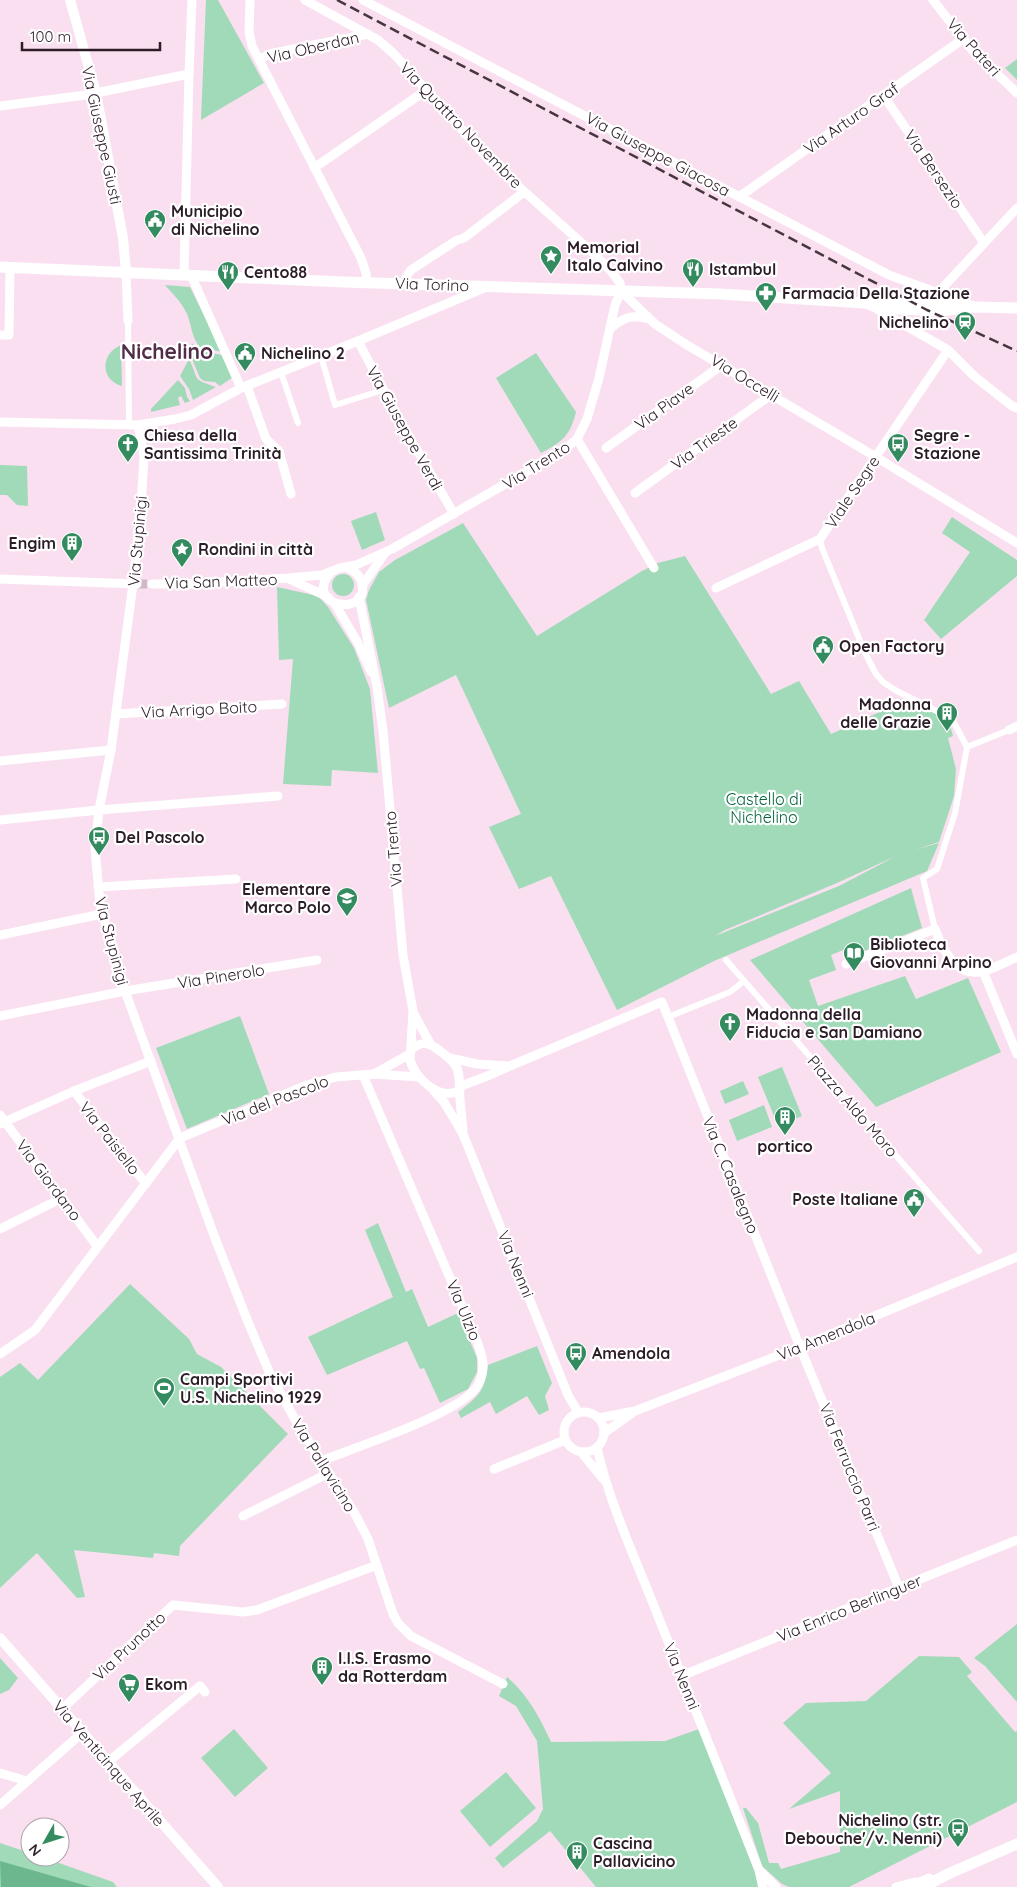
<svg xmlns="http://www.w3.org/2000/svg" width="1017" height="1887" font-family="Quicksand,sans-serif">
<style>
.green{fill:#a1dab8;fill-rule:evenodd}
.forest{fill:#6db78e}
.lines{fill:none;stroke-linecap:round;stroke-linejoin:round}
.minor-tunnel{stroke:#d1b8c9;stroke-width:9;stroke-dasharray:9 4.5;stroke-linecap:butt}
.pedestrian{stroke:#fff;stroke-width:6}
.minor{stroke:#fff;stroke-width:9}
.tertiary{stroke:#fff;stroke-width:10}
.secondary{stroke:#fff;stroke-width:11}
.rail{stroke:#473641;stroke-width:2.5;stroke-dasharray:10 5;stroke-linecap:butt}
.labels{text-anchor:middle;stroke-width:4.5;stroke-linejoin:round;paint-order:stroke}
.street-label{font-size:16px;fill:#2c1c27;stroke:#fff}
.poi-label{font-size:16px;font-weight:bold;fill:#2c1c27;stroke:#fff;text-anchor:start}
.park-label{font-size:16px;fill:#06643e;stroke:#fff}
.district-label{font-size:21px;font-weight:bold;fill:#512d47;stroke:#fff}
</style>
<rect width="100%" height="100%" fill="#fadff1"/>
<g class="green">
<polygon points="206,0 218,0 264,83 201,120"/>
<polygon points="1017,59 1017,80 1005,68"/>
<path d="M165,285L190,287L222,352L200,347C191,337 192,326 187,314C182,303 173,294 165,285Z"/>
<polygon points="192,343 197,350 222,355 233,377 220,386 215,382 204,381 200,378 190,354"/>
<path d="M121,345L122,386C100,380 100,354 121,345Z"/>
<path d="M536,353L576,412C570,436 562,442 541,453L496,378Z"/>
<path d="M189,359C200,381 190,378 216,387L193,400L189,389L180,376Z"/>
<polygon points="178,380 185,388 187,397 190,401 185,403 181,396 178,398 180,405 151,412 151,409"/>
<polygon points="0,465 27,466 28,506 17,505 7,495 0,495"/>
<polygon points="376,512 385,540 362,550 351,521"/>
<polygon points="952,517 1017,560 1017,576 941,639 924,620 970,552 942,533"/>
<path d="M463,523L537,636L642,571L658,563L685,556L771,694L799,681L831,734L895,705L894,702L901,699L933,710L941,720L947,719L949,722L953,736L948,738L956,769L954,796L939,842L914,850L939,843L927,871L714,961L617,1010L551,876L519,889L489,827L521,814L456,675L389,708L366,600L369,590L379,572L395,560ZM896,856L839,886L715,936L725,930L837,883Z"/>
<circle cx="343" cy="585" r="11"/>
<polygon points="277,587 318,596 328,607 354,648 370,689 378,773 332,770 331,786 283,784 293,659 279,660"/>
<polygon points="911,888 922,928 852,956 848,948 831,955 836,970 809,980 818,1006 905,976 916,999 968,978 1001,1052 876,1107 750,960"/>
<polygon points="240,1016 269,1094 187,1129 156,1048"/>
<polygon points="782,1067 802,1116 778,1126 758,1077"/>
<polygon points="743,1081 749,1094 725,1104 720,1091"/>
<polygon points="764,1105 772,1127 737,1141 729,1120"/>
<polygon points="378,1223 406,1292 412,1289 428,1327 458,1313 477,1358 477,1372 468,1389 440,1403 424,1368 420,1369 407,1341 327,1375 308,1337 393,1297 365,1230"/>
<polygon points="130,1284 189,1339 197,1354 221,1367 288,1434 180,1546 179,1556 154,1553 153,1558 74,1550 85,1597 77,1598 37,1553 0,1588 0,1377 20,1363 38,1380"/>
<path d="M537,1346L552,1383L545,1396L549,1410L539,1415L527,1396L496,1414L490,1402L461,1418L458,1412C479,1396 484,1392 488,1365Z"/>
<polygon points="1017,1624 1017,1702 985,1666 974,1658"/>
<polygon points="919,1656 959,1657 972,1672 967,1676 1015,1732 1017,1731 1017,1802 849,1887 789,1887 782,1884 762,1866 743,1808 746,1808 758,1823 769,1863 778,1863 781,1869 840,1852 840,1791 789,1809 831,1773 783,1723 806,1703 866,1701"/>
<polygon points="0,1658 18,1678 9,1690 0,1694"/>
<path d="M507,1677C528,1695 540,1718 551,1742L665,1741L699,1729L755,1872L758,1887H596L550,1831L503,1868L495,1858L537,1821L543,1809L537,1741L516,1706L499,1696Z"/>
<polygon points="234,1729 268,1768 235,1797 201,1758"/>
<polygon points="506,1772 536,1808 490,1847 460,1811"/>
<polygon points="0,1843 30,1853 30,1857 42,1857 113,1882 117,1887 0,1887"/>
</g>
<polygon class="forest" points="0,1861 91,1887 1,1887"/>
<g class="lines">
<polyline class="minor-tunnel" points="138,584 152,584"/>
<g class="pedestrian">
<polyline points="128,321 129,425"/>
<polyline points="321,356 335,405 383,390"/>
<polyline points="281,372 298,423"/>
<polyline points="820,539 822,548 865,653 876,674 883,682 895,690 952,719 967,747"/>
<polyline points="967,747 1009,730"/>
<polyline points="935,929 923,878 937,869 955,813 967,747"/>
<polyline points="726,960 979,1251"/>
<polyline points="668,1017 730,992 744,981"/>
</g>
<g class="minor">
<polyline points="250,0 249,32 252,46 361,258 366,273 367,282"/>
<polyline points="305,0 378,40 394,54 489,160 593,253 611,271 620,283 621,291"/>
<polyline points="363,0 889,275 938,293 955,301"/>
<polyline points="933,0 973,51 1017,93"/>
<polyline points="259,60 269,54 368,34"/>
<polyline points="883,95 984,243"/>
<polyline points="0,106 86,95 189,74"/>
<polyline points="314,168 425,91"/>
<polyline points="739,197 963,39"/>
<polyline points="126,272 128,321"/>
<polyline points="184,274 189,74 192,0"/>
<polyline points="191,275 241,388"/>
<polyline points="406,283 406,277 411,270 457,240 464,238 524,192"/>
<polyline points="621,291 655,324 687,345 866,451 1017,543"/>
<polyline points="934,297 1017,208"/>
<polyline points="877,309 948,350 974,376 1012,406 1017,408"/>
<path d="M611,328C625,317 631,314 649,319"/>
<polyline points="0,335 9,335 10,268"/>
<polyline points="358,341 398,417 454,514"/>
<polyline points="247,386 266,439 279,451 291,494"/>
<polyline points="0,422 138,425 175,419 191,415 241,388 358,341 484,288"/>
<polyline points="138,425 144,456 141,506 133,584 111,750 99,810 95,848 100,905 125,991 215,1238 248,1322 270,1374 298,1425 354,1512 368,1539 393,1614 398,1623 411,1636 503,1684"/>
<polyline points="577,439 654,568"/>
<polyline points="606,448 722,365"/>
<polyline points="635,493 772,394"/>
<path d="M331,572C301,606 370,619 362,583C360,574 353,570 345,567"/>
<polyline points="0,579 137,584"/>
<polyline points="289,579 328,597"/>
<polyline points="152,584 190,584 289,578 322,575 340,568 356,565 392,549 561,452 577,439 587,419 599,378 615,305 621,291"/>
<polyline points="362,586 385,553"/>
<polyline points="716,588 820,539 948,350"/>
<path d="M359,597L377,687L383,731L403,955L413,1011L410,1060C415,1079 441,1102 460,1090"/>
<polyline points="335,604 358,643 371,672"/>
<polyline points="116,714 282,704"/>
<polyline points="1009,730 1017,726"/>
<polyline points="0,761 111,750"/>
<polyline points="0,820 99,810 278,796"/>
<polyline points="98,887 236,879"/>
<polyline points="0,935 102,914"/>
<path d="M846,964L935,929C942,949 957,979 984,971C995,968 1006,962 1017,957"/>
<polyline points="983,971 1017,1054"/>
<polyline points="414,1014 431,1045"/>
<polyline points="0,1016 125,991 317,960"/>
<path d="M412,1049C420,1042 427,1042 436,1048C464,1068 458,1070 460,1100C461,1110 462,1121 463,1131"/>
<polyline points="450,1058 477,1064 508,1066"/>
<polyline points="374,1074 410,1054"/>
<polyline points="461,1086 490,1075 510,1066 662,1002 800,1347 899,1588"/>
<polyline points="74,1091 146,1184"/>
<polyline points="434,1091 444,1102 463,1134 568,1395 578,1412"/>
<polyline points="0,1115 97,1246"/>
<polyline points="0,1124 74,1091 151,1061"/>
<polyline points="180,1138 307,1085 336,1077 374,1074 419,1077"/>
<polyline points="0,1229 62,1198"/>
<polyline points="0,1354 35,1330 180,1138"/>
<circle cx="584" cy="1432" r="20"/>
<polyline points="599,1418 635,1411 800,1347 1017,1257"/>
<polyline points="604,1433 632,1413"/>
<path d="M597,1448C609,1501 632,1551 652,1601C687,1691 724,1780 759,1870L763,1887"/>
<polyline points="581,1452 603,1479"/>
<path d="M321,1461C355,1447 461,1414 478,1385C488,1367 481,1351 474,1334L363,1075"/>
<polyline points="494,1469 565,1440"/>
<polyline points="243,1516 329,1473"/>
<polyline points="681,1676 1017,1540"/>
<polyline points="62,1709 173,1605 243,1612 257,1610 377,1565"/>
<polyline points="108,1762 200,1686 205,1692"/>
<polyline points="0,1773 27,1781"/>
<polyline points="0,1805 82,1733"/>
<polyline points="761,1872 776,1887"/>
<polyline points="896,1887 915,1882"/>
</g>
<g class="tertiary">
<polyline points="70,0 96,93 123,238 126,272"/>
<polyline points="0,1638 218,1887"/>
</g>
<g class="secondary">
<polyline points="0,267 344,282 720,294 865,303 878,300 956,302 974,307"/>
<polyline points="866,303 878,308 940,311 974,307 1017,308"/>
<polyline points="910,1887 929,1879"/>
<polyline points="923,1887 950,1873 1017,1844"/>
</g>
<polyline class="rail" points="337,0 927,310 1017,351"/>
</g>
<defs>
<g id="civic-pin" transform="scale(1.125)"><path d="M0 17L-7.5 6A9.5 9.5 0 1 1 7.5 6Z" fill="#338b5f" stroke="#fff"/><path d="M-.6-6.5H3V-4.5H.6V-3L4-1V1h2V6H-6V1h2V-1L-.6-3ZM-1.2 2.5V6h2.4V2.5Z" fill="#fff"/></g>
<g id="sight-pin" transform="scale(1.125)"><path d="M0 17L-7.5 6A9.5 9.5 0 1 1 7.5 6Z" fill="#338b5f" stroke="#fff"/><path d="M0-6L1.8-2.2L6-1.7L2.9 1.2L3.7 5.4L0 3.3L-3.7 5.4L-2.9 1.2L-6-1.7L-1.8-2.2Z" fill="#fff"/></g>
<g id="restaurant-pin" transform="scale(1.125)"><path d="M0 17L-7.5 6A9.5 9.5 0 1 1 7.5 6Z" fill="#338b5f" stroke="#fff"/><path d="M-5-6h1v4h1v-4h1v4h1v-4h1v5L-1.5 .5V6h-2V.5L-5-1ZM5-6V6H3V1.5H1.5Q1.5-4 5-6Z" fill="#fff"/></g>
<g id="pharmacy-pin" transform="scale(1.125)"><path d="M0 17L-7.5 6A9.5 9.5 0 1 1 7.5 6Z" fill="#338b5f" stroke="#fff"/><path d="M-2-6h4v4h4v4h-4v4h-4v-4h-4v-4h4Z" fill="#fff"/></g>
<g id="station-pin" transform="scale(1.125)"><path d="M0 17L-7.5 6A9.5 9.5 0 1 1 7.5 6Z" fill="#338b5f" stroke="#fff"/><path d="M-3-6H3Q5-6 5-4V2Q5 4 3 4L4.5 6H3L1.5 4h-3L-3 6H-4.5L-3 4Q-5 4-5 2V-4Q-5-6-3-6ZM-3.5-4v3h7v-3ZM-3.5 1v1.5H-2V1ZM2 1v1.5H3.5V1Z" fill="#fff"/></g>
<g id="church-pin" transform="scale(1.125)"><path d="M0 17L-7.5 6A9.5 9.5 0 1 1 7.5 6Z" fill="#338b5f" stroke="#fff"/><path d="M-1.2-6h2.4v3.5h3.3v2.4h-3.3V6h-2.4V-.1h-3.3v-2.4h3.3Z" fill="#fff"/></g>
<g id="bus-pin" transform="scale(1.125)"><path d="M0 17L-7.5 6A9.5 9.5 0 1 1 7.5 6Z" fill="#338b5f" stroke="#fff"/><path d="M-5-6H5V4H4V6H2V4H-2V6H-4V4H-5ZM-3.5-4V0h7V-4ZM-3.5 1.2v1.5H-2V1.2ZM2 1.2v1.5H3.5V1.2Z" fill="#fff"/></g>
<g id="building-pin" transform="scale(1.125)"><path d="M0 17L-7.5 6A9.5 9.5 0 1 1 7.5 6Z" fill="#338b5f" stroke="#fff"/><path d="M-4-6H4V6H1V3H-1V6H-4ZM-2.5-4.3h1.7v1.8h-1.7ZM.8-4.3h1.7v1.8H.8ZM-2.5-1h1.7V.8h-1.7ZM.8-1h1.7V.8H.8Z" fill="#fff"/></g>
<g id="school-pin" transform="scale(1.125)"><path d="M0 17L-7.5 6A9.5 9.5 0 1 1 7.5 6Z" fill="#338b5f" stroke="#fff"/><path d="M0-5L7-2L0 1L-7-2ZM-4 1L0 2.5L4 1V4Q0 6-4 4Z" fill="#fff"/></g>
<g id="library-pin" transform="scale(1.125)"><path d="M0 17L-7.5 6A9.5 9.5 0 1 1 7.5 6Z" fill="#338b5f" stroke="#fff"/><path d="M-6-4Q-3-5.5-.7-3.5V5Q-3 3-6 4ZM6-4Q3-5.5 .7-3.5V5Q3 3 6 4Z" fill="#fff"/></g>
<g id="stadium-pin" transform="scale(1.125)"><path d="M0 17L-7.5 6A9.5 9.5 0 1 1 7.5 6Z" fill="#338b5f" stroke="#fff"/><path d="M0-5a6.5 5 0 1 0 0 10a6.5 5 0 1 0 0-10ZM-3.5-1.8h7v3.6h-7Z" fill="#fff"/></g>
<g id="supermarket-pin" transform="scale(1.125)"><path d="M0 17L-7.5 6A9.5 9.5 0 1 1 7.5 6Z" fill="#338b5f" stroke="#fff"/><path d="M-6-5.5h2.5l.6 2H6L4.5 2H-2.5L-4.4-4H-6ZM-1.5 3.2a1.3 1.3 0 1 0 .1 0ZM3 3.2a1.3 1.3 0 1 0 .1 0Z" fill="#fff"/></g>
</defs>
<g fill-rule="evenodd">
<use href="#civic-pin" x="155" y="220"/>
<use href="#sight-pin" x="551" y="256"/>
<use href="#restaurant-pin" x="693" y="269"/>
<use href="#restaurant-pin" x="228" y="272"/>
<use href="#pharmacy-pin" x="766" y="293"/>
<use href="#station-pin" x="965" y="322"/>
<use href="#civic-pin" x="245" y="353"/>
<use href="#church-pin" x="128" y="444"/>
<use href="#bus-pin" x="898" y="444"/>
<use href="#building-pin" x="72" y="543"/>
<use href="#sight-pin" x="182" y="549"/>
<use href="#civic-pin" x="823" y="646"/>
<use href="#building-pin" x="947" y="713"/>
<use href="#bus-pin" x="99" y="837"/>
<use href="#school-pin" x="347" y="898"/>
<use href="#library-pin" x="854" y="953"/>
<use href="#church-pin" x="730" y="1023"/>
<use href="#building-pin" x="785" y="1117"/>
<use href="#civic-pin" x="914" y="1199"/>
<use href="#bus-pin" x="576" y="1353"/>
<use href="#stadium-pin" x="164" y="1388"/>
<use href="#building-pin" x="322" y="1667"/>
<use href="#supermarket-pin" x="129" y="1684"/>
<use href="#bus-pin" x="958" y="1829"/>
<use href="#building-pin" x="577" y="1852"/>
</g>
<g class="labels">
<g class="street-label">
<text transform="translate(313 47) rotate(-13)" y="6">Via Oberdan</text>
<text transform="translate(974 47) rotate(48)" y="6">Via Pateri</text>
<text transform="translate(851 118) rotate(-35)" y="6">Via Arturo Graf</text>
<text transform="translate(461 125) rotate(46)" y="6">Via Quattro Novembre</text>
<text transform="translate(102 135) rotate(78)" y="6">Via Giuseppe Giusti</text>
<text transform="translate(658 154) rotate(28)" y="6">Via Giuseppe Giacosa</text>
<text transform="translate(934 169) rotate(56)" y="6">Via Bersezio</text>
<text transform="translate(432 284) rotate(2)" y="6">Via Torino</text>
<text transform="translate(745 378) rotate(31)" y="6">Via Occelli</text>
<text transform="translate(664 406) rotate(-36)" y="6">Via Piave</text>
<text transform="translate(405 428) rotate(61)" y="6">Via Giuseppe Verdi</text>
<text transform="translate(704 443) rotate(-36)" y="6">Via Trieste</text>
<text transform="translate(536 465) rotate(-32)" y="6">Via Trento</text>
<text transform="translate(852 492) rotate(-56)" y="6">Viale Segre</text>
<text transform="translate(137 541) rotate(-85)" y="6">Via Stupinigi</text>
<text transform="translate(221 581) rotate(-2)" y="6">Via San Matteo</text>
<text transform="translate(199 709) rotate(-3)" y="6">Via Arrigo Boito</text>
<text transform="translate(393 849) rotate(-95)" y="6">Via Trento</text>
<text transform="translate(112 941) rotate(75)" y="6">Via Stupinigi</text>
<text transform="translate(221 976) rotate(-9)" y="6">Via Pinerolo</text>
<text transform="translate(275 1100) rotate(-21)" y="6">Via del Pascolo</text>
<text transform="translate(853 1106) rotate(49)" y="6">Piazza Aldo Moro</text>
<text transform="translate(110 1138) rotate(52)" y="6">Via Paisiello</text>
<text transform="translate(731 1175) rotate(68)" y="6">Via C. Casalegno</text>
<text transform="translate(49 1180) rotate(53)" y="6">Via Giordano</text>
<text transform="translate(516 1264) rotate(68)" y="6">Via Nenni</text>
<text transform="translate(464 1310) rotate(67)" y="6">Via Ulzio</text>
<text transform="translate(826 1336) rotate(-22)" y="6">Via Amendola</text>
<text transform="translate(324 1465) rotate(58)" y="6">Via Pallavicino</text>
<text transform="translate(850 1467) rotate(68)" y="6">Via Ferruccio Parri</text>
<text transform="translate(849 1608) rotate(-22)" y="6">Via Enrico Berlinguer</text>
<text transform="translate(129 1646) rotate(-43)" y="6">Via Prunotto</text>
<text transform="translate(682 1676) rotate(68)" y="6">Via Nenni</text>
<text transform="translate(109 1763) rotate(49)" y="6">Via Venticinque Aprile</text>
</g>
<g class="poi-label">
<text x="171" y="217">Municipio<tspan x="171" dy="18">di Nichelino</tspan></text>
<text x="567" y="253">Memorial<tspan x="567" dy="18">Italo Calvino</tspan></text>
<text x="709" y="275">Istambul</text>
<text x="244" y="278">Cento88</text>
<text x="782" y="299">Farmacia Della Stazione</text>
<text x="949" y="328" text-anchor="end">Nichelino</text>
<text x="261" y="359">Nichelino 2</text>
<text x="144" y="441">Chiesa della<tspan x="144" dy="18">Santissima Trinità</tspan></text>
<text x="914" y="441">Segre -<tspan x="914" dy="18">Stazione</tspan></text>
<text x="56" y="549" text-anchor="end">Engim</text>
<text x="198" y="555">Rondini in città</text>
<text x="839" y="652">Open Factory</text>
<text x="931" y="710" text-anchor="end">Madonna<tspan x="931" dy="18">delle Grazie</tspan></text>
<text x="115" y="843">Del Pascolo</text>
<text x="331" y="895" text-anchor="end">Elementare<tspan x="331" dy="18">Marco Polo</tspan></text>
<text x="870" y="950">Biblioteca<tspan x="870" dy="18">Giovanni Arpino</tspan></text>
<text x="746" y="1020">Madonna della<tspan x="746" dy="18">Fiducia e San Damiano</tspan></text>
<text x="785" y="1152" text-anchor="middle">portico</text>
<text x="898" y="1205" text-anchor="end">Poste Italiane</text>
<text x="592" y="1359">Amendola</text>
<text x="180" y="1385">Campi Sportivi<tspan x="180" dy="18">U.S. Nichelino 1929</tspan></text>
<text x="338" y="1664">I.I.S. Erasmo<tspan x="338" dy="18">da Rotterdam</tspan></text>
<text x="145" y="1690">Ekom</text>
<text x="942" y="1826" text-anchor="end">Nichelino (str.<tspan x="942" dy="18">Debouche'/v. Nenni)</tspan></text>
<text x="593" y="1849">Cascina<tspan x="593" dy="18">Pallavicino</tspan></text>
</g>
<g class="park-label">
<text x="764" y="805">Castello di<tspan x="764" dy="18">Nichelino</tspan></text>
</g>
<g class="district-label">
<text x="167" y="359">Nichelino</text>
</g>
</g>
<g transform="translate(45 1842) rotate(231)"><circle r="24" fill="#ffffff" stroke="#aba4a9"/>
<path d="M0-4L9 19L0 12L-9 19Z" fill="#338b5f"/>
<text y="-8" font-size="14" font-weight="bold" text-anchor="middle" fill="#2c1c27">N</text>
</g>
<path d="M22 42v8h138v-8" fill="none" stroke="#2c1c27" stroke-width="2.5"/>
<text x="30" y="42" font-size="15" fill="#2c1c27" stroke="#ffffff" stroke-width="4" paint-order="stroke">100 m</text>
</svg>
